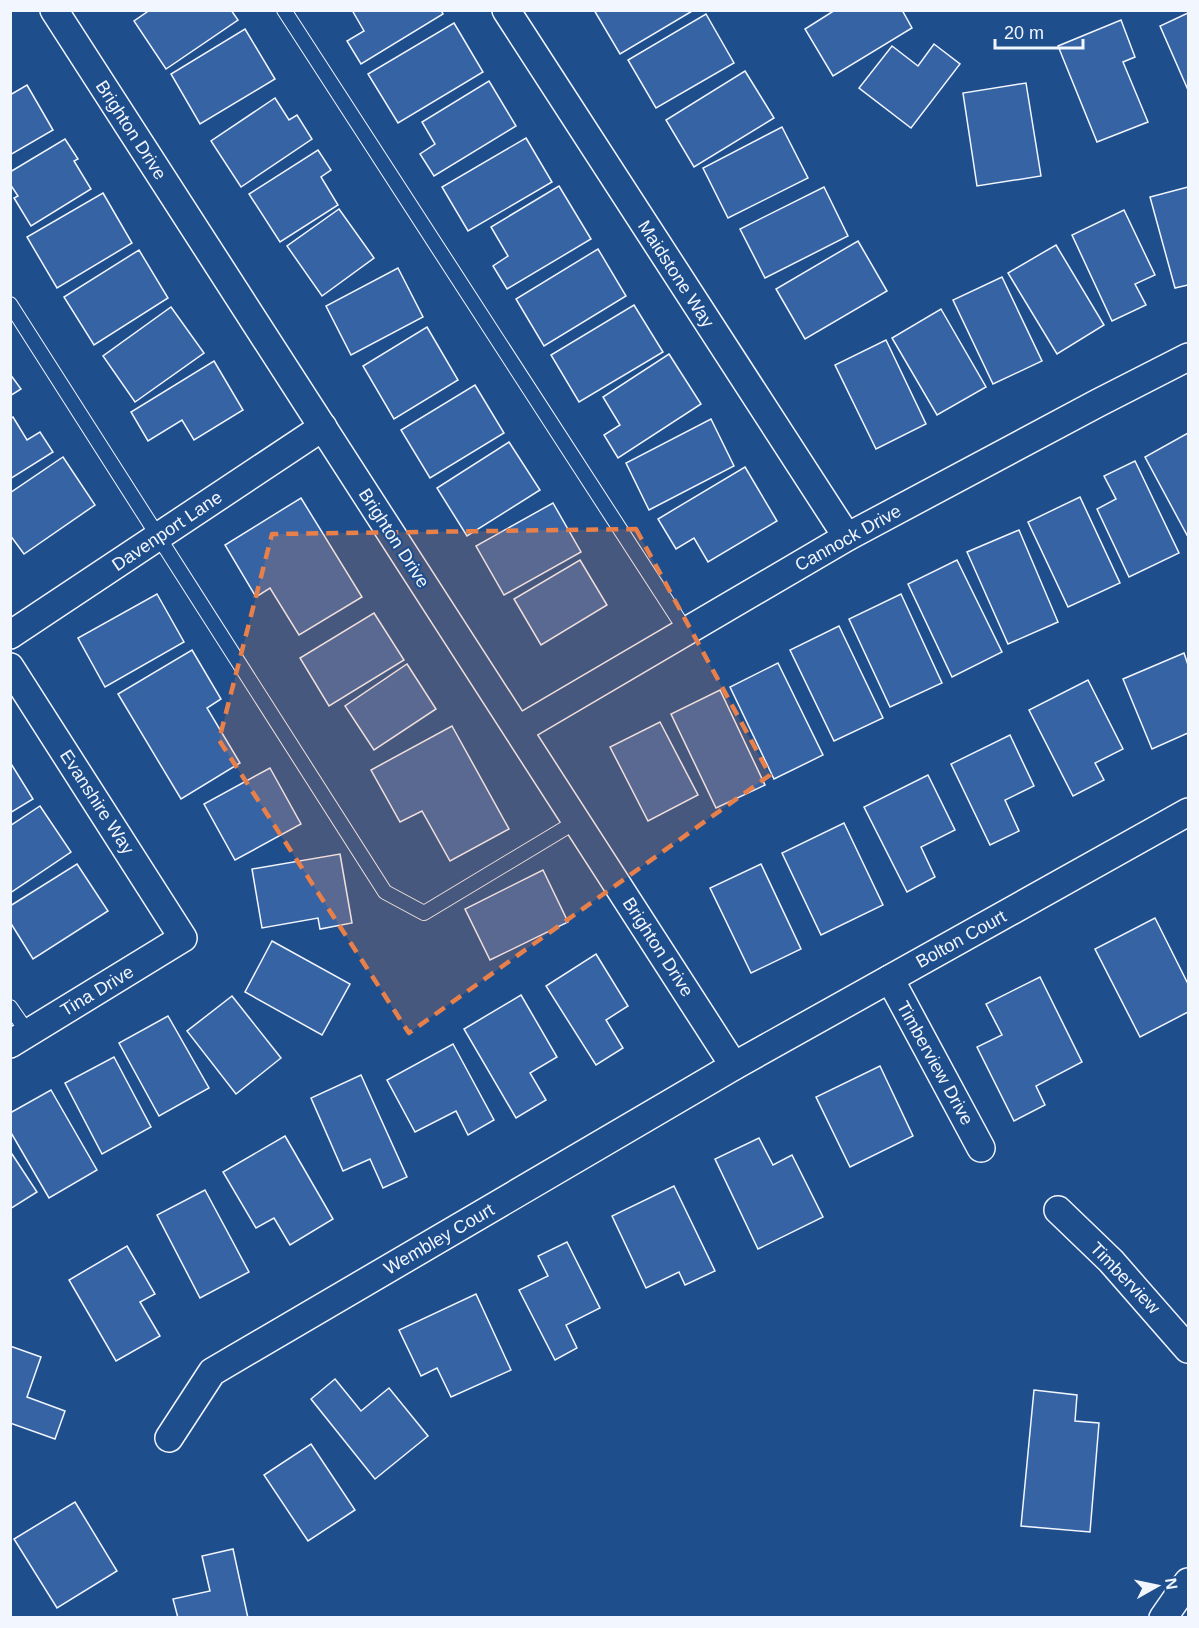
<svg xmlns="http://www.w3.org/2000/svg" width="1199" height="1628" font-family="Helvetica,sans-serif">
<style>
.building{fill:#3563a3;stroke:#f2f6ff;stroke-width:1.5}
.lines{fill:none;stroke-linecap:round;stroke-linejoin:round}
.service-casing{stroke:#f2f6ff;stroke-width:16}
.minor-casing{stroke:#f2f6ff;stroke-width:30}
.service{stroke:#1f4e8c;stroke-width:14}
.minor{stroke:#1f4e8c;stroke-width:27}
.marked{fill:#ea8049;fill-opacity:0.2;stroke:#ea8049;stroke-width:4.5;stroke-dasharray:12 8;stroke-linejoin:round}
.labels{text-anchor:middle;stroke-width:4.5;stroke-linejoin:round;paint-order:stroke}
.street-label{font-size:18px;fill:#f2f6ff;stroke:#1f4e8c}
</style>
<rect width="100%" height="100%" fill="#1f4e8c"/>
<g class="building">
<polygon points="150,10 231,10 238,20 166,69 134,21"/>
<polygon points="352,10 441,10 443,14 361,64 347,41 364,31"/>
<polygon points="594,10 694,10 620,54"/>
<polygon points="835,10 902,10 912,28 833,76 805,29"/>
<polygon points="1188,13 1188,90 1160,26"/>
<polygon points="706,14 734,63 656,108 628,60"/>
<polygon points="1121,20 1135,57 1123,62 1148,122 1097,142 1058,46"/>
<polygon points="454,23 483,72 398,123 368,74"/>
<polygon points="245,29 275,79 200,124 171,74"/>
<polygon points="934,44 960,64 911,128 859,88 892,46 918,66"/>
<polygon points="745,71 774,118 694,167 666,120"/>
<polygon points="489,81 516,126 434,176 420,154 435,144 422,122"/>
<polygon points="1026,83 1041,176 977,186 963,93"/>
<polygon points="27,85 53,130 10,155 10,95"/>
<polygon points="275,98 289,120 297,115 312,139 241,187 211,141"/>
<polygon points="782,127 808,178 728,218 703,168"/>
<polygon points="526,138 552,182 468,231 442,187"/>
<polygon points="65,139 78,159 74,161 91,189 31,226 14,198 18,196 10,184 10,172"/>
<polygon points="318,150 331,170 321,177 338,205 280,242 249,194"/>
<polygon points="559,186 591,239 507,289 493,266 508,256 491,227"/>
<polygon points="824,187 848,236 765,278 740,229"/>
<polygon points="1188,187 1188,285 1175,288 1150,197"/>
<polygon points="103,193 132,243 57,288 27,237"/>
<polygon points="339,209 374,258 322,296 287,246"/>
<polygon points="1124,210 1155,275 1135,284 1146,305 1112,321 1072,235"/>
<polygon points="858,241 887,291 805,339 776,289"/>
<polygon points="1056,245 1104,325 1057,354 1008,273"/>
<polygon points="598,249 626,296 544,346 516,299"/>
<polygon points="139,250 168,298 94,345 64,297"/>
<polygon points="398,268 423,317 351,355 326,306"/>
<polygon points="1002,277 1042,361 993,384 953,300"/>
<polygon points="634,305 663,352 579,402 551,355"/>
<polygon points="171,307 204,353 135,402 103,356"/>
<polygon points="941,309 986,387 937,415 892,338"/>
<polygon points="427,327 458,380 394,419 363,366"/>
<polygon points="886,340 926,424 876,449 835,365"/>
<polygon points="669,354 701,404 618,458 604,435 620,425 603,397"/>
<polygon points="214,361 243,410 194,440 182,420 148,441 131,412"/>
<polygon points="10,374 21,389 10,396"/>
<polygon points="475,385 504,433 430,478 401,430"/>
<polygon points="13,417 27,440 40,432 53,452 10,479 10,419"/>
<polygon points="711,419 734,466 649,510 626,463"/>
<polygon points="1188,433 1188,537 1145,457"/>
<polygon points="509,442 540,490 467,536 437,488"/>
<polygon points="63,457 95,505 24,554 10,535 10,493"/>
<polygon points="1135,461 1179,553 1129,577 1097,509 1116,499 1104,476"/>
<polygon points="745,467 777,521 708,562 694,538 676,549 658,519"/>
<polygon points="1080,497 1120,583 1068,607 1028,522"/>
<polygon points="301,498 362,597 299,635 270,588 256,597 225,545"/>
<polygon points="553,503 581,552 504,595 476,546"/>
<polygon points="1019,530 1058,622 1008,644 967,552"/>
<polygon points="580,560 607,605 541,645 514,599"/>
<polygon points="957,560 1002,652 952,677 908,584"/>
<polygon points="157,594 184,642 105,687 78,638"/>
<polygon points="901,594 942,683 890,707 849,619"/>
<polygon points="374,613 404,660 329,706 300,658"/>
<polygon points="839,626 883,718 834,741 790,650"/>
<polygon points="192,650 221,699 207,708 240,763 181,799 118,694"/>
<polygon points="1184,653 1188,665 1188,733 1152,749 1123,679"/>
<polygon points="778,663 823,755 774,779 730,687"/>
<polygon points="407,664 436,709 374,750 345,706"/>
<polygon points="1088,680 1123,749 1095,763 1104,780 1073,796 1029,710"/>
<polygon points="720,690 765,785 716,808 671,714"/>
<polygon points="660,722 698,795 648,821 610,747"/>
<polygon points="452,726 509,829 450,861 422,811 400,822 371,770"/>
<polygon points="1010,735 1034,786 1005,800 1019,831 990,845 951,764"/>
<polygon points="10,762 33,799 10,813"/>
<polygon points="270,768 301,824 235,860 204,804"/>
<polygon points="928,775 955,830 921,847 935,877 907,892 864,807"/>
<polygon points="40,806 71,852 10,893 10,826"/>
<polygon points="844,823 883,905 821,935 782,853"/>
<polygon points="340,854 352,923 320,929 318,918 262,928 252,869"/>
<polygon points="77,864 108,911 33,959 10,922 10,906"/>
<polygon points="761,864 801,949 751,973 710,888"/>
<polygon points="543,870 568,922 490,960 465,909"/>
<polygon points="1155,918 1188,984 1188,1012 1140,1037 1095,949"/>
<polygon points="272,941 350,984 322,1035 245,992"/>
<polygon points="596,954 628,1006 606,1020 623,1048 596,1065 546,986"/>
<polygon points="1040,977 1082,1062 1036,1086 1045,1105 1014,1121 977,1047 1002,1035 986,1004"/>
<polygon points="521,995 557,1057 530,1073 546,1100 516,1118 464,1029"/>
<polygon points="232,996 281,1058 236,1094 187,1031"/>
<polygon points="168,1016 209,1088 159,1116 119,1043"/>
<polygon points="453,1044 494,1120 468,1135 456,1111 415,1132 387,1080"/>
<polygon points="114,1057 151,1127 102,1154 65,1083"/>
<polygon points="880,1066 913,1136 850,1167 816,1097"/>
<polygon points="361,1075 407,1177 383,1188 370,1159 343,1171 311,1098"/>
<polygon points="51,1090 97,1170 49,1198 10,1131 10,1113"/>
<polygon points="285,1136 333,1219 290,1245 274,1218 256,1228 223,1172"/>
<polygon points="759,1138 773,1165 792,1155 823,1217 758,1249 715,1159"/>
<polygon points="10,1151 37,1192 10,1209"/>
<polygon points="674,1186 715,1271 685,1285 679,1272 646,1288 612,1216"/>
<polygon points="205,1190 249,1272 200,1298 157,1215"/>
<polygon points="567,1242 600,1308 566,1325 577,1348 555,1360 519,1290 548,1276 538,1256"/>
<polygon points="127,1246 155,1294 140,1302 160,1336 116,1361 69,1280"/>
<polygon points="476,1294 511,1370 451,1397 437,1368 421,1376 399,1330"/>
<polygon points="10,1346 41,1357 27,1397 65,1411 55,1439 10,1423"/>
<polygon points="335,1379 361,1411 389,1388 428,1436 375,1479 311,1399"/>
<polygon points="1034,1390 1077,1395 1075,1421 1099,1423 1090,1532 1021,1526"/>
<polygon points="311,1444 355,1510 308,1541 264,1475"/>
<polygon points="75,1502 117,1571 57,1608 14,1539"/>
<polygon points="233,1549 248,1618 178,1618 173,1599 210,1591 202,1556"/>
</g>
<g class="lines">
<g class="service-casing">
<g id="service">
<polyline points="284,10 686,631"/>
<polyline points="10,304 385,892 424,913 577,821"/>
<polyline points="10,1007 28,1033"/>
</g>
</g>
<g class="minor-casing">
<g id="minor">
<polyline points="54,10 734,1066"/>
<polyline points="506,10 847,537"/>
<polyline points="10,635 323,427"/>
<polyline points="10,667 183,938 10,1044"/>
<polyline points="518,730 847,537 1098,403 1188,357"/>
<polyline points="890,979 981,1148"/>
<polyline points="1058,1210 1111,1261 1188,1349"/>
<polyline points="169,1438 212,1372 734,1066 1188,812"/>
<polyline points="1163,1618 1188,1582"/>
</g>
</g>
<use href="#service" class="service"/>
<use href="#minor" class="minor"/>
</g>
<path class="marked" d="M636,529L770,775L409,1033L219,740L272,534Z"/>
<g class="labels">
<g class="street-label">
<text transform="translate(131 130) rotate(57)" y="6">Brighton Drive</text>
<text transform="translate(676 274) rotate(57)" y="6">Maidstone Way</text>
<text transform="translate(167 531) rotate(-34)" y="6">Davenport Lane</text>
<text transform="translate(394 538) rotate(57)" y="6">Brighton Drive</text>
<text transform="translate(848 538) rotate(-29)" y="6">Cannock Drive</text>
<text transform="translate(97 802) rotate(57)" y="6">Evanshire Way</text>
<text transform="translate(961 939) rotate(-29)" y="6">Bolton Court</text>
<text transform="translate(658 947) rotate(57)" y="6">Brighton Drive</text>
<text transform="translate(97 991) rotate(-31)" y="6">Tina Drive</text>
<text transform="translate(935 1063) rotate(61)" y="6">Timberview Drive</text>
<text transform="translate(439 1239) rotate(-30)" y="6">Wembley Court</text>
<text transform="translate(1125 1278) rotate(46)" y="6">Timberview</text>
</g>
</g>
<rect width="1199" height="1628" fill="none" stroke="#f2f6ff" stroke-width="24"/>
<g transform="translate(1157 1586) rotate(81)" stroke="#1f4e8c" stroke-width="4.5" paint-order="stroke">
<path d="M0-4.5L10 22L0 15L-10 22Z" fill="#f2f6ff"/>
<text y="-9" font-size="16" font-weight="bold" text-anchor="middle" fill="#f2f6ff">N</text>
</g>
<path d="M995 39v9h88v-9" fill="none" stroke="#f2f6ff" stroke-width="3"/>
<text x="1004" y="39" font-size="18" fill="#f2f6ff" stroke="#1f4e8c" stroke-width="4.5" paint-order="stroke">20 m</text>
</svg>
